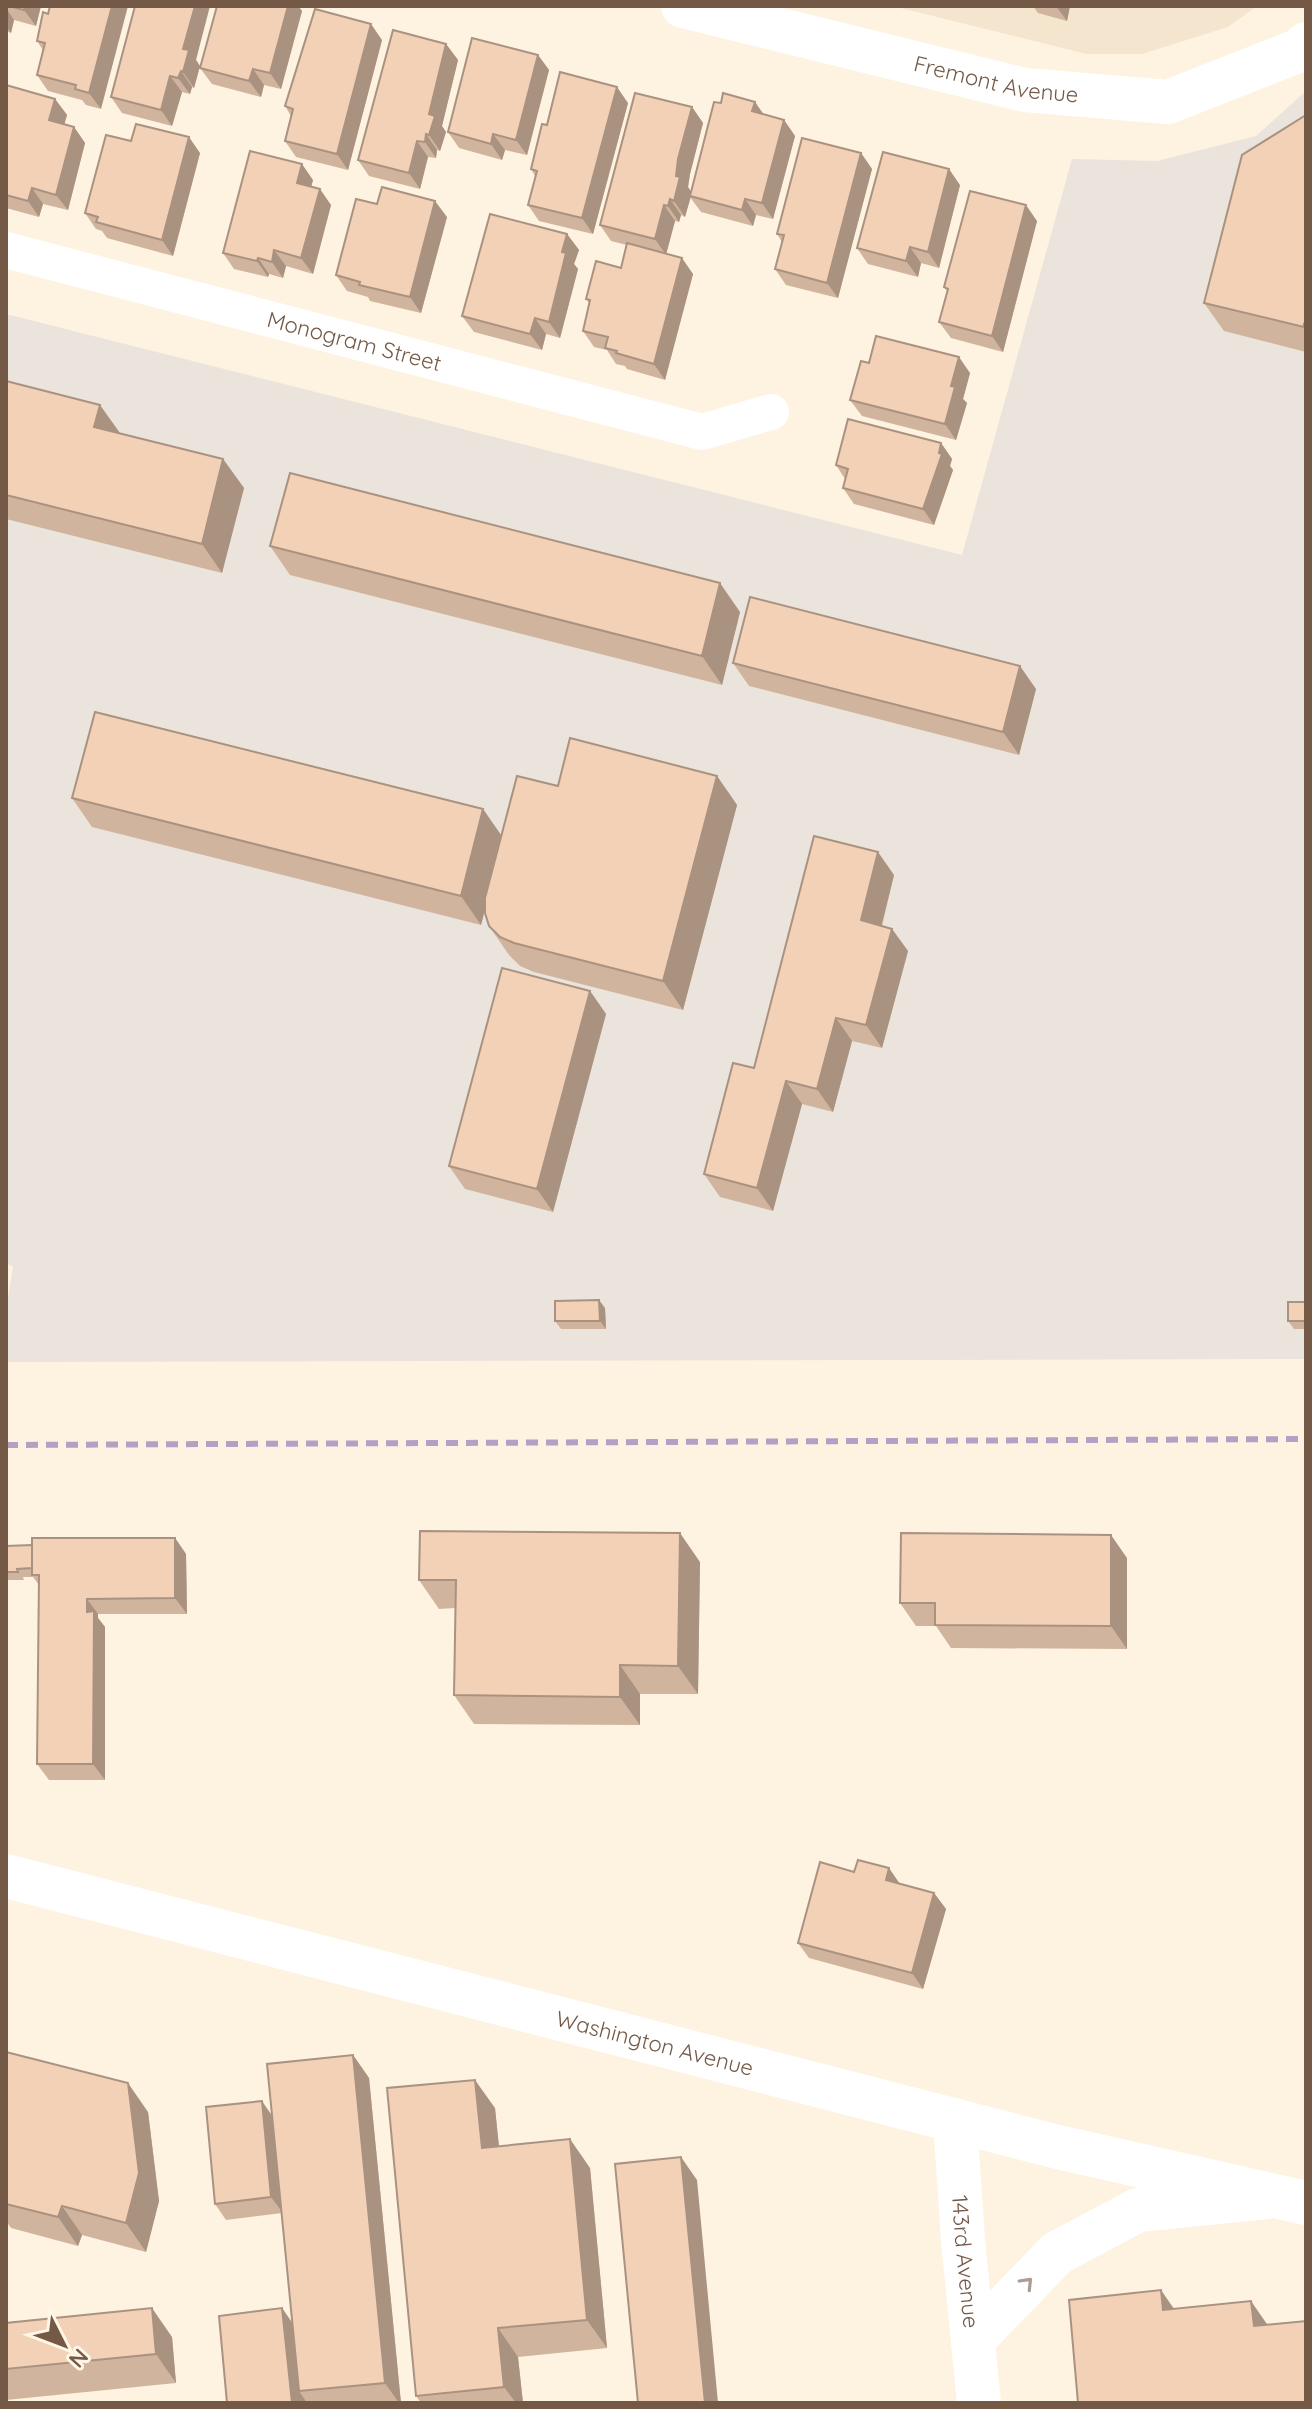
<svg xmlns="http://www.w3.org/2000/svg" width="1312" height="2409" font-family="Quicksand,sans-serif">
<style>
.residential{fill:#f4e5ce}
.industrial{fill:#ebe4dc}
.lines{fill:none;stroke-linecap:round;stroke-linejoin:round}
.minor{stroke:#fff;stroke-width:36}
.tertiary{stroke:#fff;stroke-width:44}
.secondary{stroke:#fff;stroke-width:44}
.rail{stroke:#b69fc5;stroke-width:6;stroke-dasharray:12 8;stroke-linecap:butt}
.wall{fill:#d1b49d}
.shaded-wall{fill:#aa9280}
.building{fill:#f3d1b7;stroke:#aa9280;stroke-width:2}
.oneway{stroke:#ac9b91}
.labels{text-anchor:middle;stroke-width:8;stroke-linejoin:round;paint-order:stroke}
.street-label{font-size:22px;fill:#745947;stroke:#fff6e6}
</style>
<rect width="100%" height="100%" fill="#fdf3e0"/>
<polygon class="residential" points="893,6 1257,6 1228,27 1142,54 1086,54"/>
<polygon class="industrial" points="1306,91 1306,1359 6,1362 6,1310 13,1267 6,1263 6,314 962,555 1072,159 1157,161 1256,136"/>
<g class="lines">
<path class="minor" id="s1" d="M6,250L702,432L771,412"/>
<g class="tertiary">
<path id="s2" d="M683,6L1025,90L1168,102L1300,50L1306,44"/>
<path id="s3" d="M955,2120L963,2240L979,2403"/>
<polyline points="973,2340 1057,2253 1138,2210 1267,2197"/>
</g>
<path class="secondary" id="s4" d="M6,1876L1058,2147L1306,2203"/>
<polyline class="rail" points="6,1445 1306,1439"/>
</g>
<g class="wall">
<polygon points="6,6 41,6 36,26 14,20 11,33 6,31"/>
<polygon points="288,6 298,6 302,11 281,89 264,85 261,97 212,84 200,68"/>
<polygon points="1033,6 1070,6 1067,21 1038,13"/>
<polygon points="48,14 101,109 86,105 82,100 48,91 37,75 43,50 37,41"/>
<polygon points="382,40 348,170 296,157 285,141 291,116 285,106"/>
<polygon points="446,44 458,60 442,126 446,132 440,151 437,150 436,158 428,157 420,189 369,176 358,160"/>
<polygon points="538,55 549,70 527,155 505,150 502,160 459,148 448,132"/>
<polygon points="196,60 200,66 194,88 192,87 190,94 182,92 172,126 122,113 111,97"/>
<polygon points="6,85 55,99 67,115 64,124 74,127 85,143 68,210 43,204 39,217 6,208"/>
<polygon points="755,102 763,114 784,120 795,136 773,219 756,215 753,226 701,212 690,197 685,217 681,215 679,222 675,221 666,253 693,274 665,380 627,369 625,366 616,364 607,350 594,347 583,331 589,303 586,299 621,268 627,245 611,241 600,225 692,107 703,123 690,174 688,187 691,192 721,103"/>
<polygon points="628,103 593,234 539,221 528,205 535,176 531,169 547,125"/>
<polygon points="1306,115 1306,352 1224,331 1204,303"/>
<polygon points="131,141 200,153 173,256 107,238 102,231 96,229 85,213"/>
<polygon points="861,153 872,169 838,298 786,285 775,269 782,242 777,234"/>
<polygon points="313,180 311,187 331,205 313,274 286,266 283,278 269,274 268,277 234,269 223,253"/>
<polygon points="960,185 939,268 921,263 918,277 868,264 857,248"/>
<polygon points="377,204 447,217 421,313 370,301 368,297 347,291 336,275"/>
<polygon points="1037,221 1003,352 951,338 939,322 948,292 944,287"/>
<polygon points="567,234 579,250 574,264 578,269 560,338 546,334 542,350 474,332 462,316"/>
<polygon points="869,363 970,373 963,399 967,403 956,440 862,416 850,400"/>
<polygon points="6,381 120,433 223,459 244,488 222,573 6,519"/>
<polygon points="941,443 952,459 950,466 953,470 934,525 854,504 843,488 845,479 836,465"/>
<polygon points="270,546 740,612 722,685 290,575"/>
<polygon points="733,663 1036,689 1019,755 749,686"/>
<polygon points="717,776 737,805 683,1010 534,972 520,966 509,955 489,926 485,910 481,925 92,827 72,798 483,809 501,835 558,786"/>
<polygon points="894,875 882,926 892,929 908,951 882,1048 852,1041 833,1112 802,1104 773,1211 720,1197 704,1174 754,1068"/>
<polygon points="590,991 606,1014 553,1212 465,1189 449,1166"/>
<polygon points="1306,1285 1306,1329 1294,1329 1288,1321 1305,1302"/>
<polygon points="605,1308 606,1329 561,1329 555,1321"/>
<polygon points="175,1538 186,1554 187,1614 98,1614 98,1618 105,1627 105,1780 49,1780 37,1764 39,1585 33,1577 23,1577 24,1580 6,1580 6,1546 32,1545"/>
<polygon points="1127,1558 1127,1649 951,1648 936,1626 916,1626 900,1603"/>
<polygon points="700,1562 698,1694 640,1694 640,1725 474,1724 454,1695 455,1608 439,1609 419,1580"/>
<polygon points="900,1884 934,1893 946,1909 923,1989 809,1958 798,1943"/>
<polygon points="6,2052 148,2112 159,2201 146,2252 82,2235 78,2246 11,2228 6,2221"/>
<polygon points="353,2055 369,2078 401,2403 227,2403 282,2308 292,2323 282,2213 226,2220 215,2204 272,2116"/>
<polygon points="495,2108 499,2146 590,2168 607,2348 518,2357 523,2403 421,2403 416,2396"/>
<polygon points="6,2323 172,2337 176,2383 6,2400"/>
</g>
<g class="shaded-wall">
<polygon points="25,6 41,6 36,26 24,10"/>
<polygon points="112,6 128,6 101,109 89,93"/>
<polygon points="195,6 210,6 196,60 200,66 194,88 183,72 183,49"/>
<polygon points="288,6 298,6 302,11 281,89 270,73"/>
<polygon points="1056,6 1070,6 1067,21"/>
<polygon points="6,8 14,20 11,33 6,26"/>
<polygon points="371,24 382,40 348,170 337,154"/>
<polygon points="446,44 458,60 442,126 446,132 440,151 429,135 429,114"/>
<polygon points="538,55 549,70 527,155 516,140"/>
<polygon points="253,69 264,85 261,97 249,81"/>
<polygon points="181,71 192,87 190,94 178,78"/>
<polygon points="170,76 182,92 172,126 161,110"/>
<polygon points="617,87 628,103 593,234 582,218"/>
<polygon points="55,99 67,115 61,136 49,120"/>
<polygon points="755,102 766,118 752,111"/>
<polygon points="692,107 703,123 690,174 688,187 692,193 685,217 674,201 678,159"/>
<polygon points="784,120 795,136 773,219 762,203"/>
<polygon points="74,127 85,143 68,210 56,195"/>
<polygon points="426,134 437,150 436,158 425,142"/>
<polygon points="493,134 505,150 502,160 491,144"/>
<polygon points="189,137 200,153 173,256 162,240"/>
<polygon points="417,141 428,157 420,189 409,173"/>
<polygon points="861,153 872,169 838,298 827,283"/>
<polygon points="302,164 313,180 308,199 297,183"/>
<polygon points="949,169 960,185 939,268 928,252"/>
<polygon points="32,188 43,204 39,217 28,201"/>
<polygon points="320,189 331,205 313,274 301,258"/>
<polygon points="670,199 681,215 679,222 668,206"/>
<polygon points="745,199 756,215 753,226 742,210"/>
<polygon points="435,201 447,217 421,313 410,297"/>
<polygon points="664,205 675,221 666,255 655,239"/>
<polygon points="1026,205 1037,221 1003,352 992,336"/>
<polygon points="567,234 579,250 574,264 578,269 560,338 549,322 562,252"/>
<polygon points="910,247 921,263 918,277 906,261"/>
<polygon points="274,250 286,266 283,278 272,262"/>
<polygon points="258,258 269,274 268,277 257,261"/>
<polygon points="682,258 693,274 665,380 654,364"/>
<polygon points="535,318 546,334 542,350 530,334"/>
<polygon points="959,357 970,373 963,399 967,403 956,440 945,424 951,386"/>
<polygon points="100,405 120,433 94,427"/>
<polygon points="941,443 952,459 950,466 953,470 934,525 923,509"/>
<polygon points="223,459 244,488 222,573 202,544"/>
<polygon points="720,583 740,612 722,685 702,656"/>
<polygon points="1020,666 1036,689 1019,755 1003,732"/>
<polygon points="717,776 737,805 683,1010 663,981"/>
<polygon points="483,809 503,838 481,925 461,896"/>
<polygon points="878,852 894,875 877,943 861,920"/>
<polygon points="892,929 908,951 882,1048 866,1025"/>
<polygon points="590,991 606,1014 553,1212 537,1189"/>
<polygon points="836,1018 852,1041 833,1112 817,1089"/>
<polygon points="786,1081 802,1104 773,1211 757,1188"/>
<polygon points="599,1300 605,1308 606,1329 600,1321"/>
<polygon points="680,1533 700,1562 698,1694 678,1666"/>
<polygon points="1111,1535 1127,1558 1127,1649 1111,1626"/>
<polygon points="175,1538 186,1554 187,1614 175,1598"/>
<polygon points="87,1599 98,1614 98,1618 105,1627 105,1780 93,1764"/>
<polygon points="620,1665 640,1694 640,1725 620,1697"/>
<polygon points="889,1868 900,1884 886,1880"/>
<polygon points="934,1893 946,1909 923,1989 912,1973"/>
<polygon points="353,2055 369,2078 401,2403 399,2403 385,2383"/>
<polygon points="475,2080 495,2108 502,2177 482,2148"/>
<polygon points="128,2083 148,2112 159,2201 146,2252 126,2223"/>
<polygon points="262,2101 273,2117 283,2213 271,2197"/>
<polygon points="570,2139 590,2168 607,2348 587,2320"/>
<polygon points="681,2157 697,2180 718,2403 705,2403"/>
<polygon points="62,2206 82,2235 78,2246 58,2217"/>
<polygon points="1161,2290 1181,2319 1163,2310"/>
<polygon points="1251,2301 1271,2330 1254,2326"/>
<polygon points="152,2308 172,2337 176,2383 156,2354"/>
<polygon points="282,2308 302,2337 299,2391 307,2403 292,2403"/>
<polygon points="498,2328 518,2357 523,2403 516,2403 504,2387"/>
</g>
<g class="building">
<polygon points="9,6 25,6 24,10"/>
<polygon points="50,6 112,6 89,93 75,89 76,85 37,75 45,43 37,41 43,12 48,14"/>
<polygon points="135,6 195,6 183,49 189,50 183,72 181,71 178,78 170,76 161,110 111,97"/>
<polygon points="217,6 288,6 270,73 253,69 249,81 200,68"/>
<polygon points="315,9 371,24 337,154 285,141 293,109 285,106"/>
<polygon points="393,30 446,44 429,114 435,116 429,135 426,134 425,142 417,141 409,173 358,160"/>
<polygon points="472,38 538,55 516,140 493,134 491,144 448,132"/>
<polygon points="560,72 617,87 582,218 528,205 537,171 531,169 542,124 547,125"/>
<polygon points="6,85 55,99 49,120 74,127 56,195 32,188 28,201 6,195"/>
<polygon points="635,93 692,107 678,159 676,176 680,177 674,201 670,199 668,206 664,205 655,239 600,225"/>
<polygon points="723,93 755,102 752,111 784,120 762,203 745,199 742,210 690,196 714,102 721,103"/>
<polygon points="1306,115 1306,325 1304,324 1304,327 1204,303 1242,155"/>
<polygon points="136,124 189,137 162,240 96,222 98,217 85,213 106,135 131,141"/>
<polygon points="802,138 861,153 827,283 775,269 784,235 777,234"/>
<polygon points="250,151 302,164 297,183 320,189 301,258 274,250 272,262 258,258 257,261 223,253"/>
<polygon points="883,152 949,169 928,252 910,247 906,261 857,248"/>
<polygon points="382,187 435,201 410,297 359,285 360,282 336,275 356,199 377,204"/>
<polygon points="970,191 1026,205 992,336 939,322 948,289 944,287"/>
<polygon points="490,214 567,234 562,252 566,253 549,322 535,318 530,334 462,316"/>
<polygon points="627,243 682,258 654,364 616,353 617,351 605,348 608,337 583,331 590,300 586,299 596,261 621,268"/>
<polygon points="876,336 959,357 951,386 955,387 945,424 850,400 861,361 869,363"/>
<polygon points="6,381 100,405 94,427 223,459 202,544 6,495"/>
<polygon points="848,419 941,443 939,453 942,454 923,509 843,488 848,469 836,465"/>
<polygon points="290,473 720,583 702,656 270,546"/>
<polygon points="750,597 1020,666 1003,732 733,663"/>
<polygon points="95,712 483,809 461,896 72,798"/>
<polygon points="570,738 717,776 663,981 514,943 500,937 489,926 485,913 485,898 517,776 558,786"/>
<polygon points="814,836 878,852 861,920 892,929 866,1025 836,1018 817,1089 786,1081 757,1188 704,1174 733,1063 754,1068"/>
<polygon points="502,968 590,991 537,1189 449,1166"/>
<polygon points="1305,1285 1306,1321 1288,1321 1288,1302 1305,1302"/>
<polygon points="599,1300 600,1321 555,1321 555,1301"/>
<polygon points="420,1531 680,1533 678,1666 620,1665 620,1697 454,1695 456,1580 419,1580"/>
<polygon points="901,1533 1111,1535 1111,1626 935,1625 935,1603 900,1603"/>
<polygon points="32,1538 175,1538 175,1598 87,1599 87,1612 94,1611 93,1764 37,1764 39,1575 32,1575"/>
<polygon points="32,1545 32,1568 17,1569 18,1572 6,1572 6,1546"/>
<polygon points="858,1860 889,1868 886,1880 934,1893 912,1973 798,1943 820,1862 854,1872"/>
<polygon points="6,2052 128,2083 139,2173 126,2223 62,2206 58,2217 6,2204"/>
<polygon points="353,2055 385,2383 299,2391 267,2064"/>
<polygon points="475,2080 482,2148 570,2139 587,2320 498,2328 504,2387 416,2396 387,2088"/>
<polygon points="262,2101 271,2197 215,2204 206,2107"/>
<polygon points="681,2157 705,2403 638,2403 615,2164"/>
<polygon points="1161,2290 1163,2310 1251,2301 1254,2326 1306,2321 1306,2403 1078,2403 1069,2300"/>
<polygon points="152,2308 156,2354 6,2369 6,2323"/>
<polygon points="282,2308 292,2403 227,2403 219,2316"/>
</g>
<defs><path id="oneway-chevron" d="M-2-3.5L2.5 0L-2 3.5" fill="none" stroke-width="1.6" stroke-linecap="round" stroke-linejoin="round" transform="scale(2)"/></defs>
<use class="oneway" href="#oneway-chevron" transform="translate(1027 2283) rotate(-46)"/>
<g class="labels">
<g class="street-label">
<text dy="8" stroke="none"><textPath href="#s2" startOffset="322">Fremont Avenue</textPath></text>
<text dy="8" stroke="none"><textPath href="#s1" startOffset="360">Monogram Street</textPath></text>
<text dy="8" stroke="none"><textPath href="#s4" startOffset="670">Washington Avenue</textPath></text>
<text dy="8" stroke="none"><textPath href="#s3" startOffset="142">143rd Avenue</textPath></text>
</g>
</g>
<rect width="1312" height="2409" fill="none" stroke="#745947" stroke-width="16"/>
<g transform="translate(64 2345) rotate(132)" stroke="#fff6e6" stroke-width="6" paint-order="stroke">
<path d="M0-6L14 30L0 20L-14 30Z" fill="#745947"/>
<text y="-12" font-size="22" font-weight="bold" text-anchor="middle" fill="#745947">N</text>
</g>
</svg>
